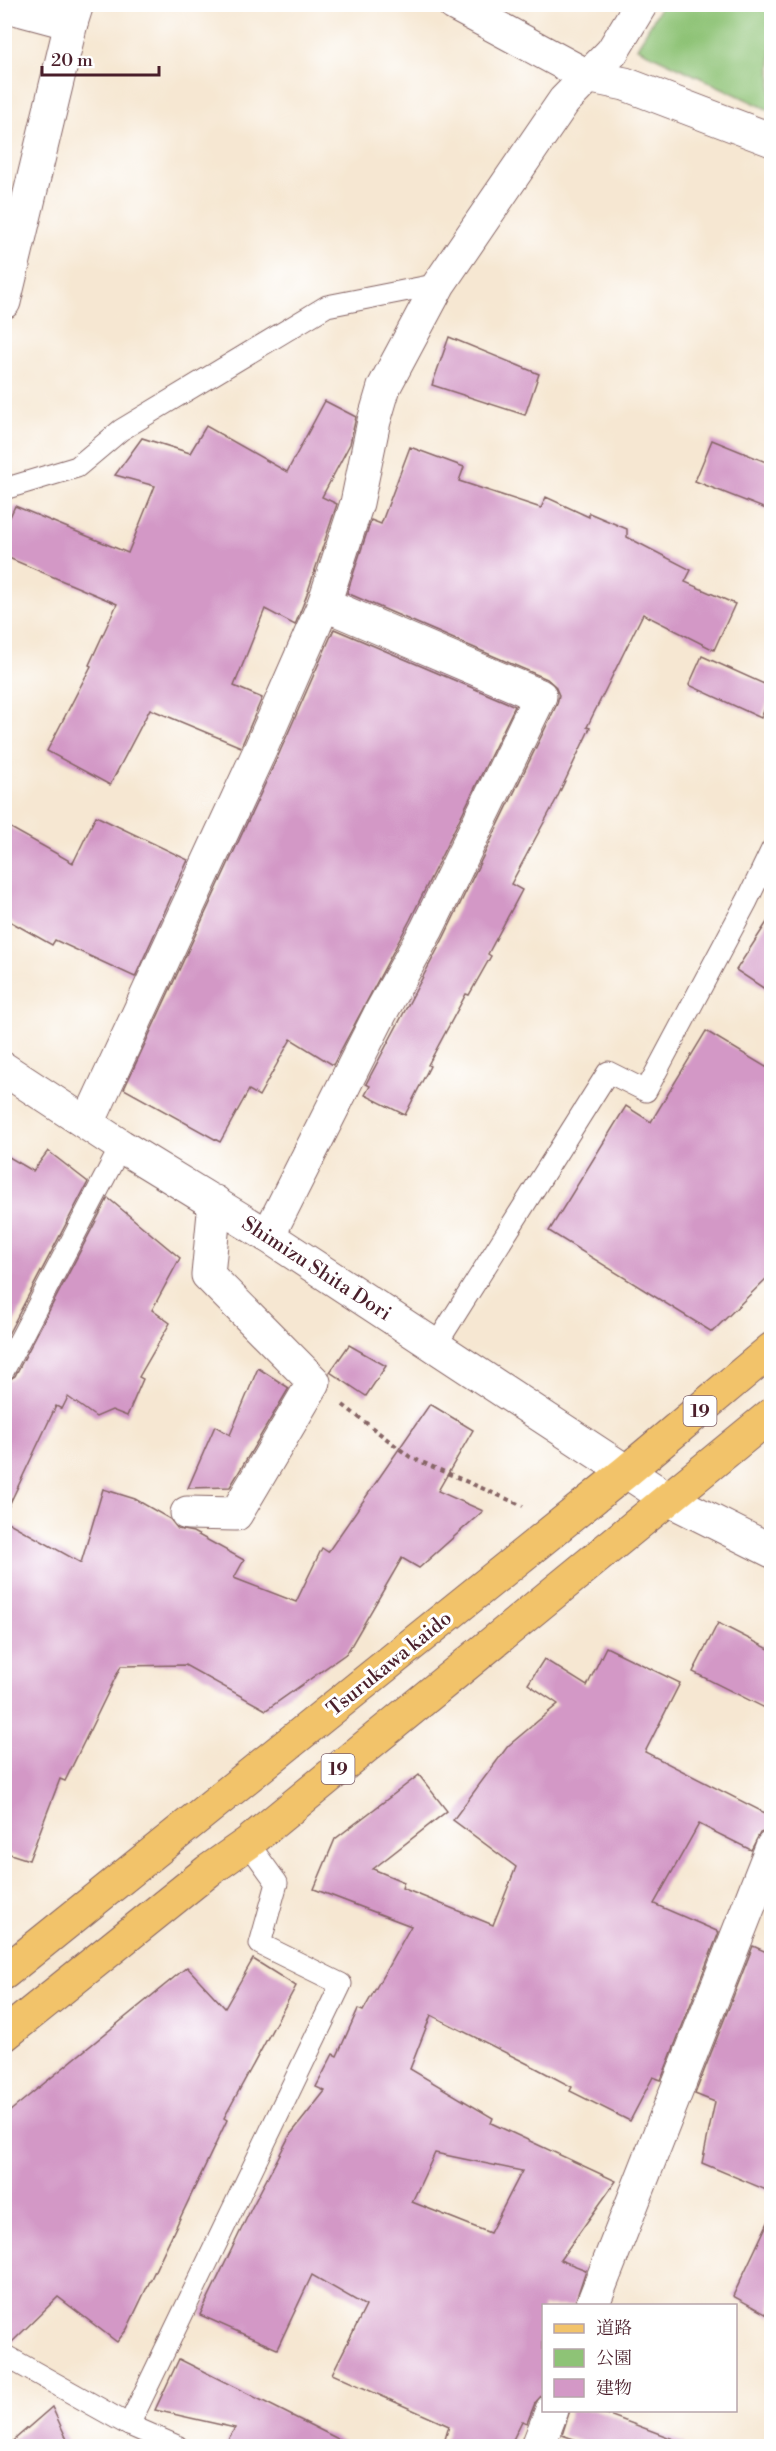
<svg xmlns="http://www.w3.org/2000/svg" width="776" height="2451" font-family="'Libre Bodoni','Noto Serif JP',serif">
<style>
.green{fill:#8ec376;stroke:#6c7150;stroke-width:1.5}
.building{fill:#d398c6;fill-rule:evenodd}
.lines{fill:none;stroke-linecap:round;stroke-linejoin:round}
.service-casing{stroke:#866565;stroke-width:23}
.minor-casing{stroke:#866565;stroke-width:35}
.tertiary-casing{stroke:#866565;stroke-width:35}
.primary-casing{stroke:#866565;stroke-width:35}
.path{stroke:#866565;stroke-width:4;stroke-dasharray:4.5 4.5;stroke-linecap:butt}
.service{stroke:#fff;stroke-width:21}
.minor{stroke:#fff;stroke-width:33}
.tertiary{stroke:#fff;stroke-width:33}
.primary{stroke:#f2c36a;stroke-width:33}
.labels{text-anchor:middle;stroke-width:6;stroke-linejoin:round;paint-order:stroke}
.shield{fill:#fff;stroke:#80626b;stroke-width:1.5}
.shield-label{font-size:18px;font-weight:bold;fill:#4a1f2b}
.street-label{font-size:20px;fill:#4a1f2b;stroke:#fff}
</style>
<rect width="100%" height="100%" fill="#fff"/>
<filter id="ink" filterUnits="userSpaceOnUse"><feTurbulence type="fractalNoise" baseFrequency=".0167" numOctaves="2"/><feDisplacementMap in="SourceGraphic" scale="12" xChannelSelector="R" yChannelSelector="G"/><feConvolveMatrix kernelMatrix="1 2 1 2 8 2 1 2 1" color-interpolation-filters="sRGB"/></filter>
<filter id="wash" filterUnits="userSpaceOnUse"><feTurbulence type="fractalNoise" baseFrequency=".008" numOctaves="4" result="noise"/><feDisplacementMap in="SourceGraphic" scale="24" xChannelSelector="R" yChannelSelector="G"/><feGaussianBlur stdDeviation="1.35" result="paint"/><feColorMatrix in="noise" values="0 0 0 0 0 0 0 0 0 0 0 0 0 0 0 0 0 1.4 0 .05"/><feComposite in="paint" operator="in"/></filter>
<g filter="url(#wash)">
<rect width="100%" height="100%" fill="#f6e7d2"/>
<polygon class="green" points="662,4 771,5 771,111 637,48"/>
<g id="blocks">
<g class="building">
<polygon points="449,337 539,374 525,415 432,385"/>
<polygon points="325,401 356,417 350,444 322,497 337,504 306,597 295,625 265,609 234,686 262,698 241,747 150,709 110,785 47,751 91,666 89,665 117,604 4,556 4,530 15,506 128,553 155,486 115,475 142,438 190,453 206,426 287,472"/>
<polygon points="712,440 771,464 771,511 695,481"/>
<polygon points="410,447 464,467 459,481 541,508 546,497 589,517 589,513 627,529 627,537 691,570 685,582 735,604 714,650 643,614 587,727 590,728 556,800 511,884 522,890 488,954 491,956 469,995 466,994 428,1065 430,1066 405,1115 365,1095 370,1086 366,1084 444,937 557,704 559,695 555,686 547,679 347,593 371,520 381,524"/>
<polygon points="334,629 515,706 410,920 333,1065 291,1039 259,1096 249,1090 220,1142 124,1089 278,756"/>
<polygon points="702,656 771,687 771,694 761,718 689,685"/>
<polygon points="96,816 188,860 135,977 55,940 52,945 4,918 4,824 73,863"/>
<polygon points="771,916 771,993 736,970"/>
<polygon points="706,1031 771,1070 771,1274 712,1332 549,1231 626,1106 651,1122"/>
<polygon points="48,1151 88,1182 4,1342 4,1154 33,1171"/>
<polygon points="108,1198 180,1258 152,1310 170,1323 139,1377 143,1379 127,1416 112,1410 96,1417 68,1397 62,1409 56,1406 4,1516 4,1383 15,1376"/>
<polygon points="349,1345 386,1366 366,1396 330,1372"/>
<polygon points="258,1368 289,1388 230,1487 188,1488 215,1426 230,1435"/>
<polygon points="430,1404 473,1430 438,1491 483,1511 419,1568 402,1558 347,1653 266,1710 185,1665 121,1666 65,1781 60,1779 29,1860 4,1852 4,1520 81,1563 103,1489 135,1499 170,1519 178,1529 193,1532 244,1560 234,1578 296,1602 322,1548 328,1552"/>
<polygon points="718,1623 771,1650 771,1711 693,1672"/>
<path d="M606,1647L680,1683L645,1752L771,1816V1829L760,1833L751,1850L699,1824L654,1904L719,1932L661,2080L653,2077L630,2121L570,2091L572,2087L536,2068L431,2015L410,2069L493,2118L491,2123L616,2181L560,2260L586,2270L574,2306H543V2394L535,2403L527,2423L522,2421L510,2446H443L449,2426L332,2374L366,2306L312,2275L277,2349L200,2315L251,2209L290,2135L325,2091L316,2087L333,2054L337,2056L358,2009L363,2011L411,1926L314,1889L335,1839L419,1775L447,1811L373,1869L404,1882L402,1888L493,1925L516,1867L453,1820L508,1746L558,1704L528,1684L544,1659L587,1686ZM435,2153L522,2171L490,2233L412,2202Z"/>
<polygon points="753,1946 771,1954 771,2192 702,2163 715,2102 695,2094"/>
<polygon points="253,1959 296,1986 224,2118 227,2120 127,2329 117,2342 58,2297 10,2344 4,2342 4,2116 187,1967 225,2008"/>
<polygon points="771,2216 771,2317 733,2296"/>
<polygon points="179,2359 352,2446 224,2446 235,2428 155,2410"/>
<polygon points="52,2407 70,2446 7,2446"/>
<polygon points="570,2410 596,2410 684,2443 684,2446 594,2446 562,2435"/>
</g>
</g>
</g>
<g filter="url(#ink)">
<use href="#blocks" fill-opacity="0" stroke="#866565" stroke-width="1.5"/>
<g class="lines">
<g class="service-casing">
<g id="service">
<polyline points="4,489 77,467 121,430 327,306 439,284"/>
<polyline points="436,1345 608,1072 646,1091 747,901 772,849"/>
<polyline points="4,1370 121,1146"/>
<polyline points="4,2355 129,2425 177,2446"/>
<polyline points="129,2425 341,1984 260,1944 277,1883 248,1843"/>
</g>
</g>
<g class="minor-casing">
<g id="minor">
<polyline points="454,4 587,76 625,84 772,140"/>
<polyline points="4,5 71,23"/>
<polyline points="4,302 71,23 77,4"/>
<polyline points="88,1123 261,748 324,604 357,503 374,421 384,387 439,284 564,101 612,52 641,4"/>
<polyline points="268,1236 380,1014 427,929 540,696 324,604"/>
<polyline points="187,1513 236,1514 314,1382 208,1275 215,1202"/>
</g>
</g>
<g class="tertiary-casing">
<g id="tertiary">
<polyline points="4,1069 121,1146 268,1236 668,1499 772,1551"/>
<polyline points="592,2306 772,1847"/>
<polyline points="538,2446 552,2410"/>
</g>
</g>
<g class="primary-casing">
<g id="primary">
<polyline points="4,1973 627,1471 772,1349"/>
<polyline points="4,2035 208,1871 248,1843 772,1414"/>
</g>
</g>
<polyline class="path" points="343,1405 410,1457 523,1506"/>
<use href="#service" class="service"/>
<use href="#minor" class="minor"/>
<use href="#tertiary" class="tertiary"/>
<use href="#primary" class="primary"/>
</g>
</g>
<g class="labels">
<g class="shield">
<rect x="683.5" y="1396" width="33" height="30" rx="4.5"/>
<rect x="321.5" y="1754" width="33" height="30" rx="4.5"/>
</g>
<g class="shield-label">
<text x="700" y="1417">19</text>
<text x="338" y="1775">19</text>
</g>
<g class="street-label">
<text transform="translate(317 1268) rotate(33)" y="7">Shimizu Shita Dori</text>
<text transform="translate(389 1663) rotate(-39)" y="7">Tsurukawa kaido</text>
</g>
</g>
<rect width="776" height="2451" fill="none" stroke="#fff" stroke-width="24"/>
<rect x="542" y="2304" width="195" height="108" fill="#ffffff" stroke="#b7a5aa" stroke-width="1.5"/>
<rect x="554" y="2324" width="30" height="9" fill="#f2c36a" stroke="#b7a5aa" stroke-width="1.5"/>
<text x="596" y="2334" font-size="18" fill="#4a1f2b">道路</text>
<rect x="554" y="2349" width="30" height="18" fill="#8ec376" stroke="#b7a5aa" stroke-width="1.5"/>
<text x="596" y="2364" font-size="18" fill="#4a1f2b">公園</text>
<rect x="554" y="2379" width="30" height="18" fill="#d398c6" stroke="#b7a5aa" stroke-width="1.5"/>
<text x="596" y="2394" font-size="18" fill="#4a1f2b">建物</text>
<path d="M42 66v9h117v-9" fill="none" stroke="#4a1f2b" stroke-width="3"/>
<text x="51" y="66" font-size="18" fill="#4a1f2b" stroke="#ffffff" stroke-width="4.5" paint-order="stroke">20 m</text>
</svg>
